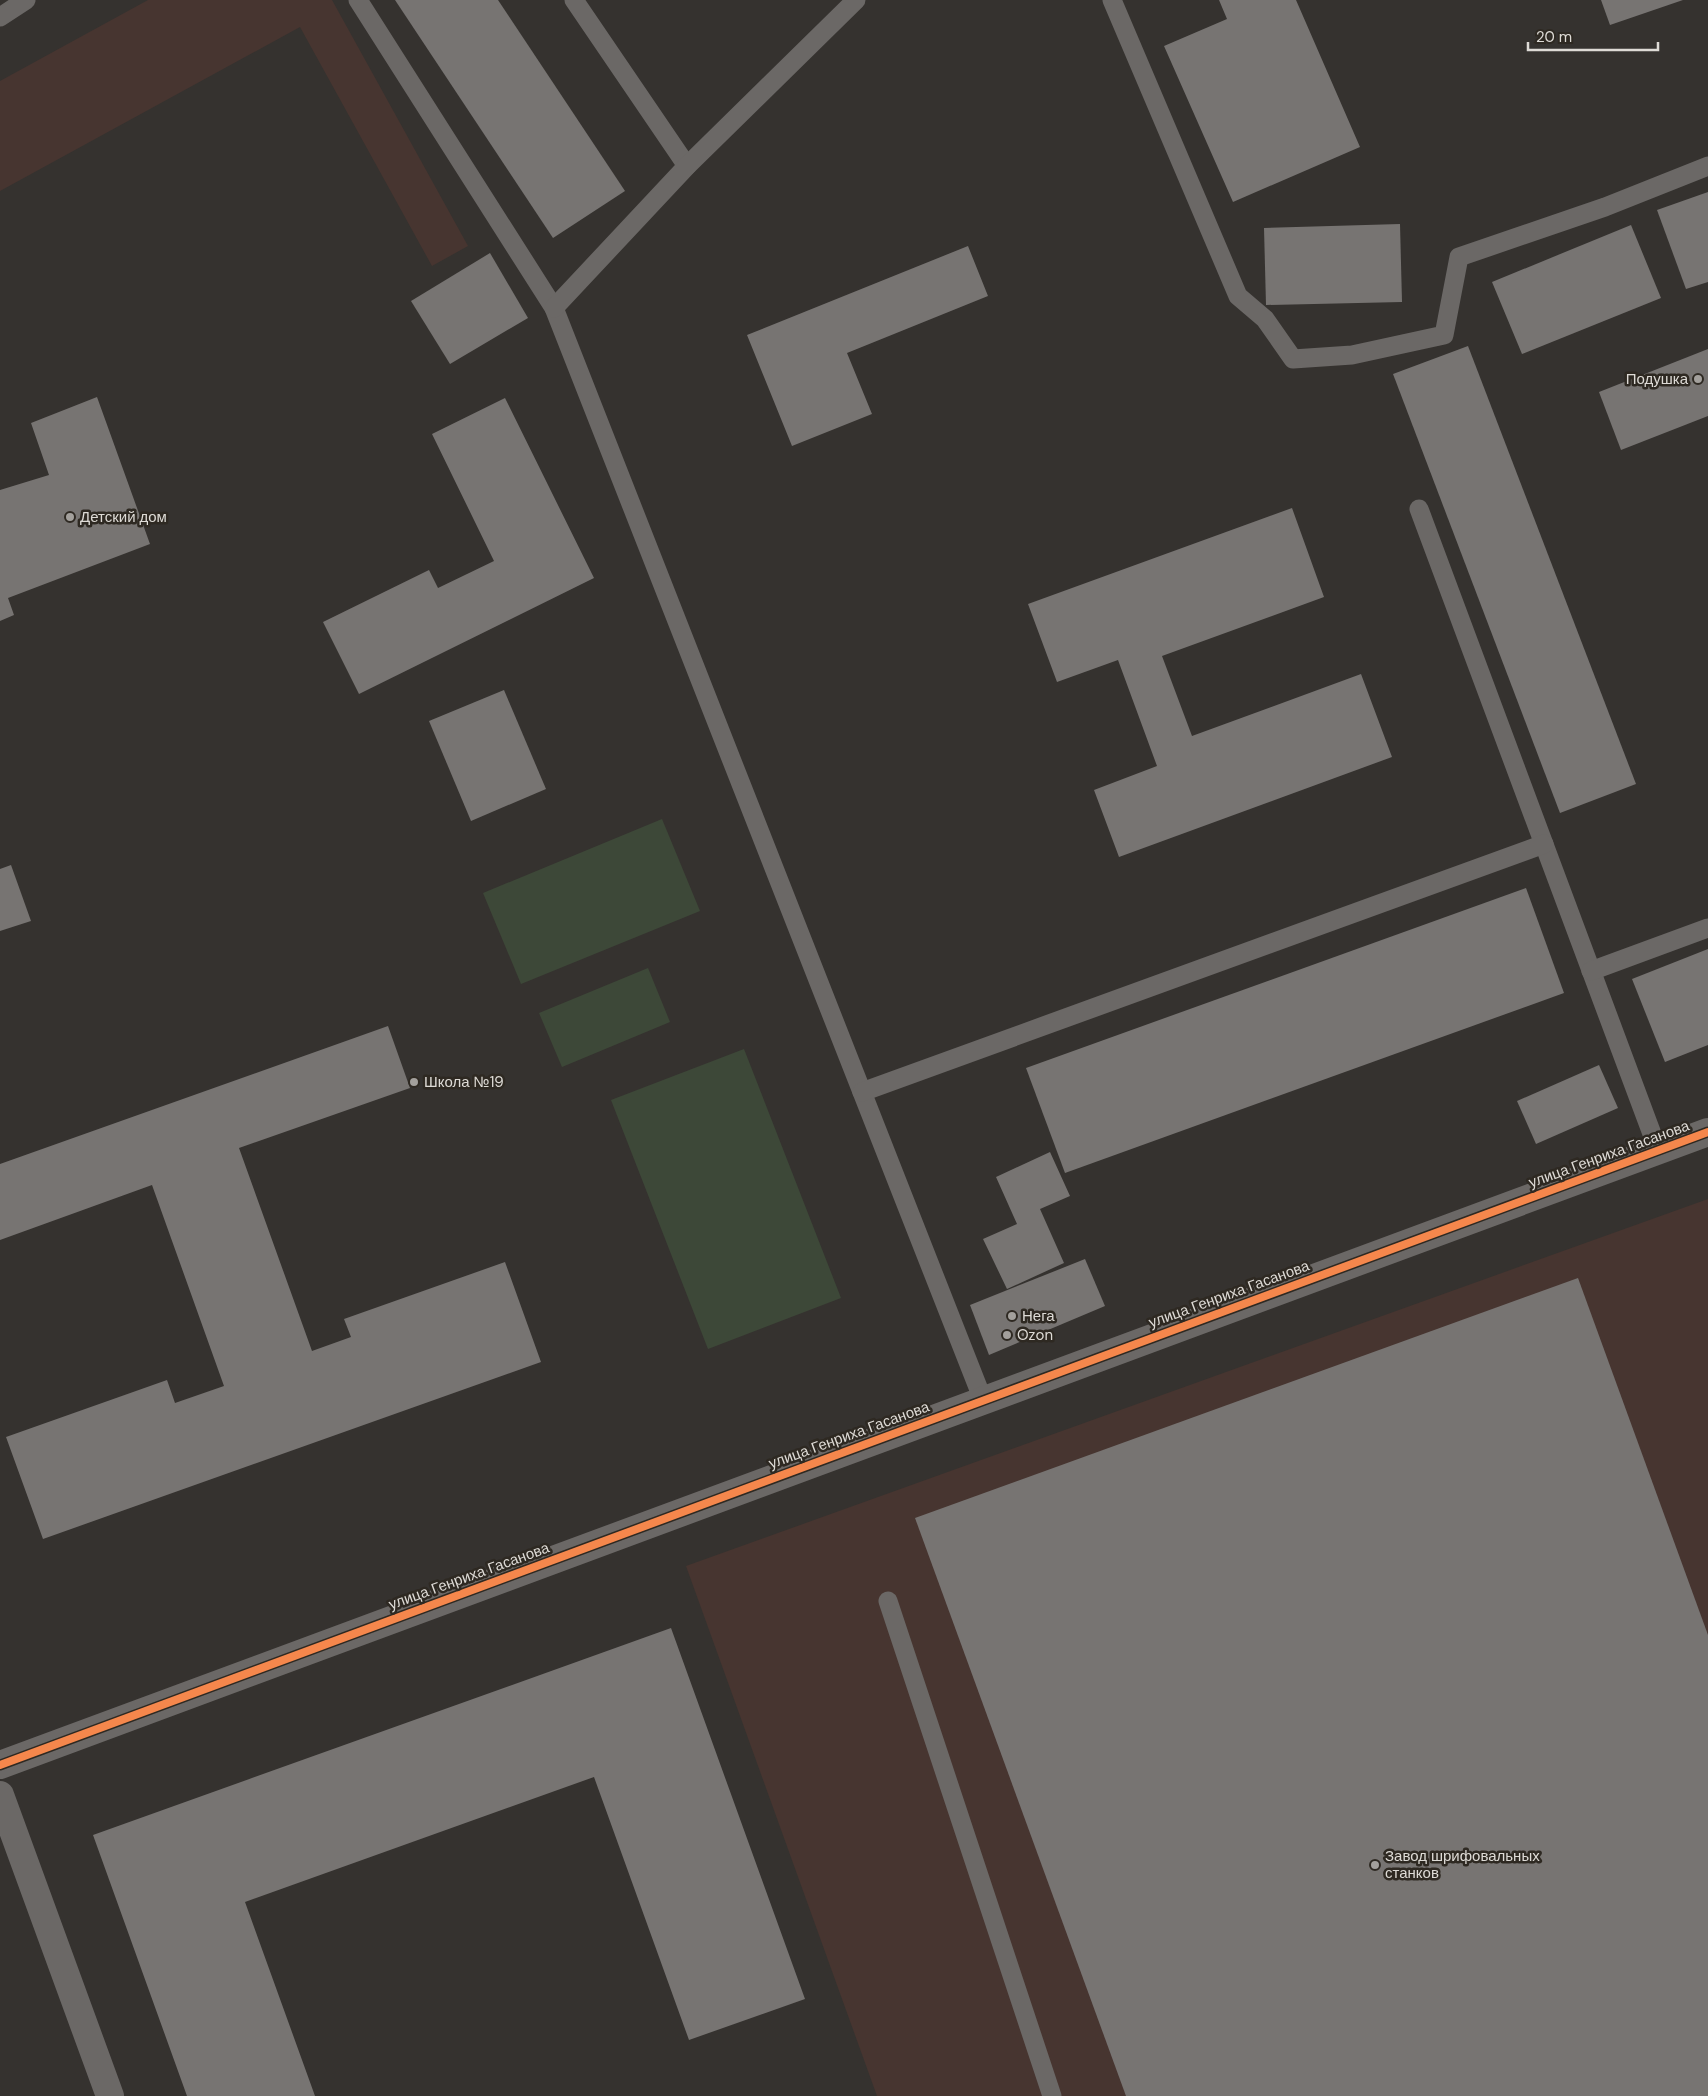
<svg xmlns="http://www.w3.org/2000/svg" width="1708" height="2096" font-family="'DM Sans',sans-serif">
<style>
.industrial{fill:#473530}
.green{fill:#3d4838}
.building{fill:#777472}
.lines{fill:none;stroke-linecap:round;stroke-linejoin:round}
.lane{stroke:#6b6866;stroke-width:19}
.street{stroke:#6b6866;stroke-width:28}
.cycleway-casing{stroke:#2e2922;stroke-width:11}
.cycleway{stroke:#f5874c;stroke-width:8}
.poi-dot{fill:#a3a09c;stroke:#2e2922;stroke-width:2}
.labels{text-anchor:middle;stroke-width:5;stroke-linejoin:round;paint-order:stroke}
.poi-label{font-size:15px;fill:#dedbd6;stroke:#2e2922;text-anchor:start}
.street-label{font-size:15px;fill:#dedbd6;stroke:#2e2922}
</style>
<rect width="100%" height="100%" fill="#35322f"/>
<g class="industrial">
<polygon points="148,0 332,0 468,246 432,266 300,27 0,191 0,81"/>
<polygon points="1708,1199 1708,2096 877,2096 686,1566"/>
</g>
<g class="green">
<polygon points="662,819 700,911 521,984 483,893"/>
<polygon points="648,968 670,1022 562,1067 539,1013"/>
<polygon points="744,1049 841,1298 708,1349 611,1100"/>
</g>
<g class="building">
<polygon points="395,0 498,0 625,191 553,238"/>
<polygon points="1219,0 1296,0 1360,147 1233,202 1164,46 1227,19"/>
<polygon points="1601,0 1683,0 1610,25"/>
<polygon points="1708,192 1708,282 1686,289 1657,210"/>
<polygon points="1400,224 1402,302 1266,305 1264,228"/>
<polygon points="1631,225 1661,298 1522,354 1492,282"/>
<polygon points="968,246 988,296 847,353 872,414 792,446 747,335"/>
<polygon points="490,253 528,318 450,364 411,301"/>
<polygon points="1468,346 1636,784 1560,813 1393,374"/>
<polygon points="1708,349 1708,416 1621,450 1599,392"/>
<polygon points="97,397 150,544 8,598 14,615 0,621 0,490 49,475 31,423"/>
<polygon points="505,398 594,578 359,694 323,622 429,570 438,588 494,561 432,434"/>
<polygon points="1292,508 1324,597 1162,656 1192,736 1361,674 1392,757 1119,857 1094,790 1157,766 1118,660 1057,682 1028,604"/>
<polygon points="504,690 546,789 471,821 429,721"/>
<polygon points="11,865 31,921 0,931 0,869"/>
<polygon points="1526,888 1564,993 1065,1173 1026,1068"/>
<polygon points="1708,949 1708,1045 1665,1062 1632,979"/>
<polygon points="388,1026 410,1088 239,1148 312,1351 351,1337 344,1319 505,1262 541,1362 43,1539 6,1437 167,1380 175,1403 224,1386 152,1185 0,1240 0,1164"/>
<polygon points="1599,1065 1618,1108 1536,1144 1517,1101"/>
<polygon points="1050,1152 1070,1196 1040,1209 1064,1263 1007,1289 983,1239 1017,1224 996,1177"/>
<polygon points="1085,1259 1105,1306 989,1355 970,1305"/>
<polygon points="1578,1278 1708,1635 1708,2096 1126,2096 915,1518"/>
<polygon points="671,1628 805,1999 689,2040 594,1777 245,1902 315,2096 187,2096 93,1835"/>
</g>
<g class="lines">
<g class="lane">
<polyline points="358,0 554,308 983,1400"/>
<polyline points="574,0 687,166"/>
<polyline points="1112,0 1238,296 1265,319 1293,359 1352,355 1444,335 1459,257 1605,207 1708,166"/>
<polyline points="0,17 26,0"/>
<polyline points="554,308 687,166 856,0"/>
<polyline points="1419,509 1658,1150"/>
<polyline points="1591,971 1708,928"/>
<polyline points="862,1092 1544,844"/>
<polyline points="888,1601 1052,2096"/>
</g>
<g class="street">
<polyline points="0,1765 1708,1132"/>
<polyline points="0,1795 110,2096"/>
</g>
<g class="cycleway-casing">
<polyline id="cycleway" points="0,1765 1708,1132"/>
</g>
<use href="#cycleway" class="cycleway"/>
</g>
<g class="poi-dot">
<circle cx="1698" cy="379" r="5"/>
<circle cx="70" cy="517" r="5"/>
<circle cx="414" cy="1082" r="5"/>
<circle cx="1012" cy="1316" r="5"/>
<circle cx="1007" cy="1335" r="5"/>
<circle cx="1375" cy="1865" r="5"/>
</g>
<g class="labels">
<g class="poi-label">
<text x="1688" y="384" text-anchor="end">Подушка</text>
<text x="80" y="522">Детский дом</text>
<text x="424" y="1087">Школа №19</text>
<text x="1022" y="1321">Нега</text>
<text x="1017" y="1340">Ozon</text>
<text x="1385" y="1861">Завод шрифовальных<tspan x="1385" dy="17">станков</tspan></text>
</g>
<g class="street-label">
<text transform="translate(1609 1154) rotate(-20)" y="5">улица Генриха Гасанова</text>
<text transform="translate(1229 1294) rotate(-20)" y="5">улица Генриха Гасанова</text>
<text transform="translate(849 1435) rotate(-20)" y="5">улица Генриха Гасанова</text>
<text transform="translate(469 1576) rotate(-20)" y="5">улица Генриха Гасанова</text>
</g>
</g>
<path d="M1528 42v8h130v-8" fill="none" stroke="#dedbd6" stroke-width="2.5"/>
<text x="1536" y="42" font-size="15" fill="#dedbd6" stroke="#2e2922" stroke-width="4" paint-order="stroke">20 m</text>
</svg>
